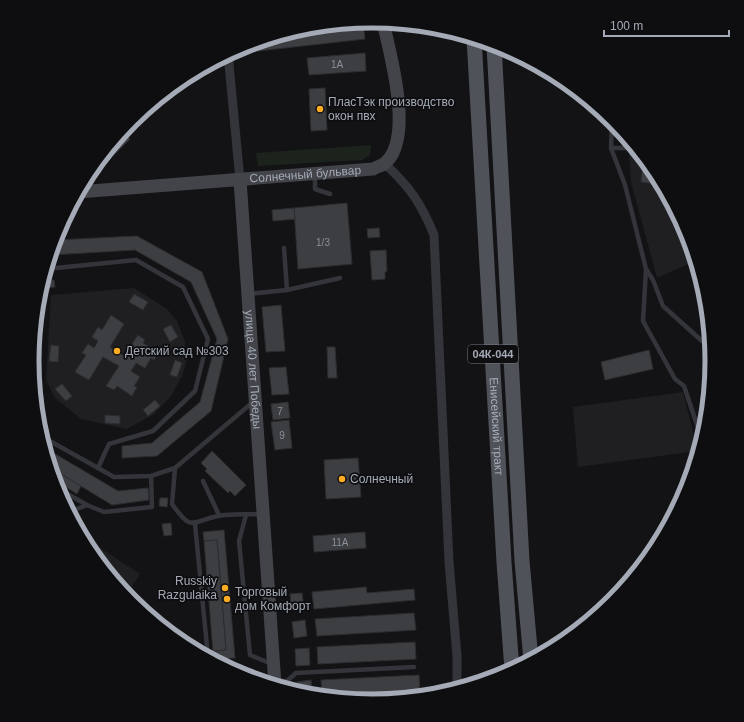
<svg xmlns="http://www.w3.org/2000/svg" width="744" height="722" font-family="Helvetica,sans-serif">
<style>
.built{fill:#1f1f22}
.green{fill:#1b231c}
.building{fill:#3d3e42;stroke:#2d2d31}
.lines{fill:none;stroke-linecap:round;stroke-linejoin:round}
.lane{stroke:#34353a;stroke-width:4.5}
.street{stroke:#34353a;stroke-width:9}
.secondary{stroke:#42444a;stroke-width:13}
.primary{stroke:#505259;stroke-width:15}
.poi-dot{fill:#fead22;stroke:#0e0e10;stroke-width:1.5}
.labels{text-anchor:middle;stroke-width:3.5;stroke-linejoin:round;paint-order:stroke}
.number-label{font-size:10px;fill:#8a8f99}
.shield{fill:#0e0e10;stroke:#777b84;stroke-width:1}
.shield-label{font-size:11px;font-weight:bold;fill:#a4aab6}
.poi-label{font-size:12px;fill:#a4aab6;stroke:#0e0e10;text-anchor:start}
.street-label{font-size:12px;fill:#a4aab6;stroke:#0e0e10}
.rim{fill:none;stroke:#a4aab6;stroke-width:5}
</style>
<rect width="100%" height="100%" fill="#131315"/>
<g class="built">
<polygon points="628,140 655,172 686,231 695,261 657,278 631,182"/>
<polygon points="134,288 167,309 177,321 185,342 187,360 182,376 171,396 153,415 126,429 81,419 55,398 46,380 51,295"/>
<polygon points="683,392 698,451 578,467 573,407"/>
<polygon points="82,536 140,574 126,595 89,550"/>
</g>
<polygon class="green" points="371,145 370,155 362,160 258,166 256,153"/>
<g class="building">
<polygon points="363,22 365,39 258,51 257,42 275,37 349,29 349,23"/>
<polygon points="365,53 366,71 309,75 307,58"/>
<polygon points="325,88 327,130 311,131 309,89"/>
<polygon points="121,133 130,139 115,154 103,156"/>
<polygon points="643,163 648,164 662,185 641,182"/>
<polygon points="347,203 352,264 298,269 294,208"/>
<polygon points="294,208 295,219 273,221 272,210"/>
<polygon points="379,228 380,237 368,238 367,229"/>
<polygon points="137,236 202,272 228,339 211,411 157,456 122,458 122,446 152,443 200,402 217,339 191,282 135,250 51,255 55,240"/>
<polygon points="386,250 387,271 385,272 385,279 372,280 370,251"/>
<polygon points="54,280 55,287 45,288 44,281"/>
<polygon points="134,294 148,302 143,310 129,302"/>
<polygon points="281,305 285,351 266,352 262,307"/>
<polygon points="111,315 124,324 110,347 124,356 138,335 145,340 143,343 159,353 154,360 151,358 145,368 136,363 131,371 140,377 134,386 137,387 132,396 117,386 114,390 106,386 119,366 103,357 89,380 75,372 86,355 82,353 88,344 94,348 98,341 92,337 98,327 102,330"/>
<polygon points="171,325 178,337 170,342 163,329"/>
<polygon points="51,345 59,346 58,362 49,361"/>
<polygon points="327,347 335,347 337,378 328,378"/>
<polygon points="649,350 653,369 605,380 601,362"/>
<polygon points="175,360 182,363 177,377 170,375"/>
<polygon points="286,367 289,394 272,395 269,368"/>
<polygon points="62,384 72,396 66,401 55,389"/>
<polygon points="155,400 160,406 148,416 143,410"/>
<polygon points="288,402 290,418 273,420 271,404"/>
<polygon points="105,415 120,416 120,424 105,423"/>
<polygon points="289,420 292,448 275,450 271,422"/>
<polygon points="45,448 118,491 148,488 149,500 112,505 51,468"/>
<polygon points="212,451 246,485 235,496 230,491 228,493 205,471 207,469 201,463"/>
<polygon points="358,458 361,497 326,499 324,460"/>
<polygon points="51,468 81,486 77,494 55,480"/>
<polygon points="160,498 168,498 167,507 159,506"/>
<polygon points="171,523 172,535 164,536 162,524"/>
<polygon points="224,530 235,658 214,659 213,651 226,650 217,540 204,541 203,532"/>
<polygon points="365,532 366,548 314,552 313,536"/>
<polygon points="217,540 226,650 213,651 204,541"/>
<polygon points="366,587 367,593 414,589 415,600 314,609 312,592"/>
<polygon points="302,593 304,609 292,610 290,594"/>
<polygon points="414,613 416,630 317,636 315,619"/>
<polygon points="305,620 307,636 294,638 292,622"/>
<polygon points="415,642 416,659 318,664 317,647"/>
<polygon points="309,648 310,665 296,666 295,649"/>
<polygon points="419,675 420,691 322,696 321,680"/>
<polygon points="311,680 312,695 298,692 297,682"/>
</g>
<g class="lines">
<g class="lane">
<polyline points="612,120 611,148 625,185 646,269 643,321 675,379 684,386 702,440"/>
<polyline points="611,148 635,148"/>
<polyline points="315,175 315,189 330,194"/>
<polyline points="284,248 287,290"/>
<polyline points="46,269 136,260 183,287 208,339 195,391 153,431 109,444 98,468 114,477 151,476 175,468"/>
<polyline points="646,269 653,280 663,306 702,341"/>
<polyline points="248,294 287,290 340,278"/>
<path d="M253,402L175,468L172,504C192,532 190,522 218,516C232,513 248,515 262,514"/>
<polyline points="41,436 98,468"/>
<polyline points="203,481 219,515"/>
<polyline points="57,488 87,505 104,512 152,507 151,476"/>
<polyline points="69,512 87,505"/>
<polyline points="246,515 239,541 250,655 272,664"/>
<polyline points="195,524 208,657"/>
<polyline points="258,680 287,681 296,673 414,667"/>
</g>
<g class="street">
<polyline points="228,54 240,180"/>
<polyline points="214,62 229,61"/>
<path d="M384,163C410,187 421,203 434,235L449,562L457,656V689"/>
</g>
<g class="secondary">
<path id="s1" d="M240,180L275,685"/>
<path id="s2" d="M78,192L373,169C376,167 381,166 384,164C415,140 390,54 383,22"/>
</g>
<g class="primary">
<path id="s3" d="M474,38L504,562L512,670"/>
<polyline points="494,45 522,561 531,660"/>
</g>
</g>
<g class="poi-dot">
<circle cx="320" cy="109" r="4"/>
<circle cx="117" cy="351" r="4"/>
<circle cx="342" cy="479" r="4"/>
<circle cx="225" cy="588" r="4"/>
<circle cx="227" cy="599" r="4"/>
</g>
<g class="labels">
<g class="number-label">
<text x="337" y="68">1А</text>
<text x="323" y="246">1/3</text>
<text x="280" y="415">7</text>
<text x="282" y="439">9</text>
<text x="340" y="546">11А</text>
</g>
<rect class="shield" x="468" y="345" width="50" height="18" rx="3"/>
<g class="shield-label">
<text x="493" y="358">04К-044</text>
</g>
<g class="poi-label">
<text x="328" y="106">ПласТэк производство<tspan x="328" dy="14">окон пвх</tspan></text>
<text x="125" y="355">Детский сад №303</text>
<text x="350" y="483">Солнечный</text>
<text x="217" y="585" text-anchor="end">Russkiy<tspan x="217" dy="14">Razgulaika</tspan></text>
<text x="235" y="596">Торговый<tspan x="235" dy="14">дом Комфорт</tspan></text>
</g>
<g class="street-label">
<text dy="4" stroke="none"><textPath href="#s2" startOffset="228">Солнечный бульвар</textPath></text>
<text dy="4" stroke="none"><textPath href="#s1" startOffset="190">улица 40 лет Победы</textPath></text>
<text dy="4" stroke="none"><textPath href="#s3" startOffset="389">Енисейский тракт</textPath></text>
</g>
</g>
<path d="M0 0H744V722H0ZM39 361a333 333 0 1 1 666 0a333 333 0 1 1-666 0Z" fill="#0e0e10" fill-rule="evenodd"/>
<path class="rim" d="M39 361a333 333 0 1 1 666 0a333 333 0 1 1-666 0Z"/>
<path d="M604 30v6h125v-6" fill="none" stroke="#a4aab6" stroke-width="2"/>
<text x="610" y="30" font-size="12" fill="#a4aab6" stroke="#0e0e10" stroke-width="3" paint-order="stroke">100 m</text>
</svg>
